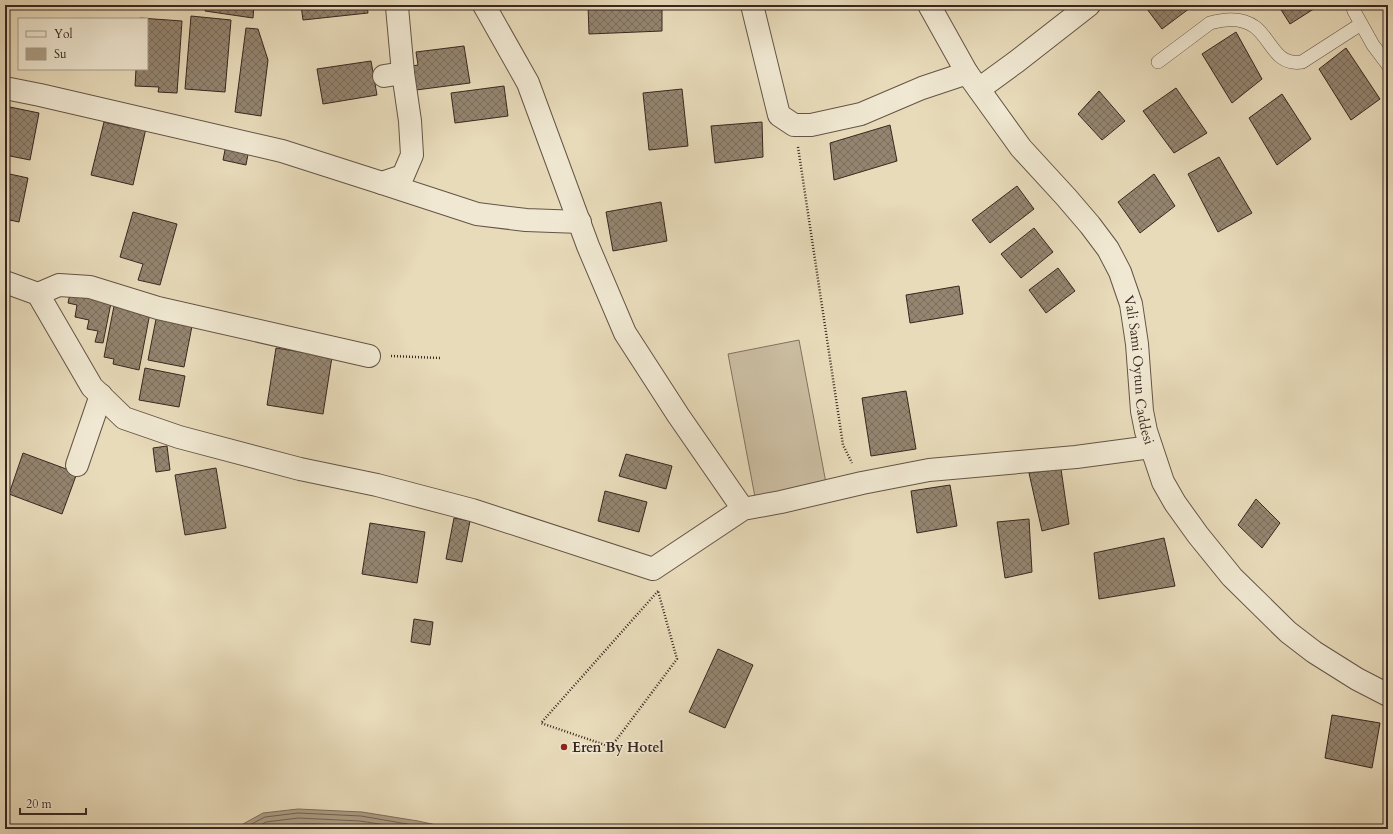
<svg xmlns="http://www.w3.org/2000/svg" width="1393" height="834" font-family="Cardo,serif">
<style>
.garden{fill:#cabca0;stroke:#817260}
.water{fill:#ac9e86;stroke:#7e6e5d}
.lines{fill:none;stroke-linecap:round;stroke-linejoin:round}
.shore{stroke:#726253;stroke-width:1}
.building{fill:url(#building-cross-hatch);stroke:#382720}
.service-casing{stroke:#645446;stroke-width:14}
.minor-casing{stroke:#645446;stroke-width:24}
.tertiary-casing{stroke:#645446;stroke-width:24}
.path{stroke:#382720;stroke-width:2.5;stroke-dasharray:1 2;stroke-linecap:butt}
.service{stroke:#f0e8d2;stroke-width:13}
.minor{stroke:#f0e8d2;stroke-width:22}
.tertiary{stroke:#f0e8d2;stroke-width:22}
.poi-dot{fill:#8f2418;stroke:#f0e8d2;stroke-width:1.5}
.labels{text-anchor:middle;stroke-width:3.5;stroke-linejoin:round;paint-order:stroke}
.street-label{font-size:14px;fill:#382720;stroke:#f0e8d2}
.poi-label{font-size:14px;font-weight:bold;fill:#382720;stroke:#f0e8d2;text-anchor:start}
</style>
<defs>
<pattern id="building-cross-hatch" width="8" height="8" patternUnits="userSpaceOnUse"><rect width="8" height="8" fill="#948570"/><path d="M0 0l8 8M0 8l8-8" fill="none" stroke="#7a6d5c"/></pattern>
</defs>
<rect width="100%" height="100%" fill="#e8dbba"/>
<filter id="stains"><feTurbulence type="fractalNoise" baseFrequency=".005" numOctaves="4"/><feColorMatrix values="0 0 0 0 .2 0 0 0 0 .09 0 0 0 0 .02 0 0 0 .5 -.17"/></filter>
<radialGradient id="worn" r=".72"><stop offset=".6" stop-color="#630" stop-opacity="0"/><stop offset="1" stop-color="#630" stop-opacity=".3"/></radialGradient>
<polygon class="garden" points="799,340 826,483 755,497 728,354"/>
<polygon class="water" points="298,809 362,812 418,821 455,829 234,829 263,813"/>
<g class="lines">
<g class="shore">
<polyline points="242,829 265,817 298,813 361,816 436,829"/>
<polyline points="253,829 266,822 298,818 360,821 411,829"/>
<path d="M266,829C289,820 348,825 373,829"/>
</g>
</g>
<g class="building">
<polygon points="206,5 254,5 253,18 205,11"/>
<polygon points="301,5 367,5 368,13 303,20"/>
<polygon points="588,5 662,5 662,31 589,34"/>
<polygon points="1144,5 1194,5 1162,29"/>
<polygon points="1278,5 1320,5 1290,24"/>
<polygon points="191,16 231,20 225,92 185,89"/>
<polygon points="140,18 182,21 177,93 158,92 159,87 135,86 136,69 147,69 147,19 140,19"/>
<polygon points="246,28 258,29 268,60 261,116 235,112"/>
<polygon points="1236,32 1262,79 1232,103 1202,54"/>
<polygon points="464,46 470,83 416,90 412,66 418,65 416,52"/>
<polygon points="1346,48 1380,99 1351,120 1319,69"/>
<polygon points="371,61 377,95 323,104 317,69"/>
<polygon points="504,86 508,116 455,123 451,93"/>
<polygon points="1176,88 1207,133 1174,153 1143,111"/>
<polygon points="682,89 688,146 649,150 643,93"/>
<polygon points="1099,91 1125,121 1102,140 1078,114"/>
<polygon points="1282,94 1311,139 1277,165 1249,118"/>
<polygon points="5,106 39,113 30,160 5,155"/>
<polygon points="132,121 147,124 133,185 91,175 104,122 130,128"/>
<polygon points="762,122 763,157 715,163 711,126"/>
<polygon points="890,125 897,161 834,180 830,143"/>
<polygon points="226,145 249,149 246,165 223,160"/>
<polygon points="1219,157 1252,213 1218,232 1188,174"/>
<polygon points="5,173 28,178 19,222 5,219"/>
<polygon points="1154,174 1175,206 1140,233 1118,202"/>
<polygon points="1017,186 1034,209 990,243 972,220"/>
<polygon points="661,202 667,241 613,251 606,212"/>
<polygon points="133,212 177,224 160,285 138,280 143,264 120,257"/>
<polygon points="1034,228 1053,252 1021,278 1001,254"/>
<polygon points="1058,268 1075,291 1046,313 1029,290"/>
<polygon points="959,286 963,314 910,323 906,295"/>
<polygon points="71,289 112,298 103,343 95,342 98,331 87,329 89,320 75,317 77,305 68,303"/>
<polygon points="114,306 150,313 139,370 113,364 114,359 104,357"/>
<polygon points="157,314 193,321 184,367 148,360"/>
<polygon points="276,348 332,357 323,414 267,405"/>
<polygon points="145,368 185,376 179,407 139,400"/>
<polygon points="906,391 916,449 871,456 862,398"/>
<polygon points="167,446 170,470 156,472 153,448"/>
<polygon points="23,453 77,473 62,514 9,494"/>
<polygon points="626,454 672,466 666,489 619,476"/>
<polygon points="216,468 226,528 185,535 175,475"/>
<polygon points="1061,469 1069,524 1042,531 1029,473"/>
<polygon points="950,485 957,526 917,533 911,491"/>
<polygon points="605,491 647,502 639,532 598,521"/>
<polygon points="1256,499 1280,523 1262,548 1238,525"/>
<polygon points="454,518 470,521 462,562 446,559"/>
<polygon points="1029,519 1032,572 1005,578 997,522"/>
<polygon points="370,523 425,532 417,583 362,574"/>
<polygon points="1164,538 1175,586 1099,599 1094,553"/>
<polygon points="414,619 433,622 430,645 411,642"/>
<polygon points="718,649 753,665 725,728 689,712"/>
<polygon points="1332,715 1380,723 1372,768 1325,758"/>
</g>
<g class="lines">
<g class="service-casing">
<g id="service">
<polyline points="1352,5 1354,11 1373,45 1388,65"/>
<path d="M1158,62L1210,23C1224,19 1242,17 1255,27C1272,40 1275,66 1302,62L1361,24"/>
</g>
</g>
<g class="minor-casing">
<g id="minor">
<polyline points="484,5 528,83 588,246 625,333 678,415 743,509"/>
<polyline points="752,5 779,115 794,125 811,125 861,114 922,88 967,73"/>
<polyline points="384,76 403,73"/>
<polyline points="5,88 40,95 282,151 382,183 403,176 412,155 410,121 403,73 397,7 398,5"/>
<polyline points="979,89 1016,62 1089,5"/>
<polyline points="382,183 477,214 526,220 580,222"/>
<polyline points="5,282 38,294 92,387 124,418 179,437 300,469 377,485 472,510 653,569 743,509 781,502 862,483 929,470 1076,457 1151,447"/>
<polyline points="38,294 59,285 90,287 158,308 369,356"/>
<polyline points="77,465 101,395"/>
</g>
</g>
<g class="tertiary-casing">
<g id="tertiary">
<path id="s1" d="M929,5L967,73L1021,148L1066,197L1090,225L1108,249L1120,272L1131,304L1137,344L1142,411L1146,431L1163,482L1175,503L1198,535L1232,577L1288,632L1314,652L1357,679L1388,695"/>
</g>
</g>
<g class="path">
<polyline points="798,147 843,445 852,463"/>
<polyline points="391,356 440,358"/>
<polyline points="658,591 541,723 611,747 677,659 658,591"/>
</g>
<use href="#service" class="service"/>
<use href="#minor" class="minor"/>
<use href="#tertiary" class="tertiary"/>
</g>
<circle class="poi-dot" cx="564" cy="747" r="4"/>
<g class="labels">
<g class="street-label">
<text dy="5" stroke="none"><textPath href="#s1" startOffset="430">Vali Sami Oytun Caddesi</textPath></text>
</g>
<g class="poi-label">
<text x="572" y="752">Eren By Hotel</text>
</g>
</g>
<rect width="1393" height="834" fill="none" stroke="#e8dbba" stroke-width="20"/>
<rect x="6" y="6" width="1381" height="822" fill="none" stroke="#382720" stroke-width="2"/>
<rect x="10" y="10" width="1373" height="814" fill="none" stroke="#382720"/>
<rect x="18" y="18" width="130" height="52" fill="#f0e8d2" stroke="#a69b8b"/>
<rect x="26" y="31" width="20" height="6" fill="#f0e8d2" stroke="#a69b8b"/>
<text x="54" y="38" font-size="12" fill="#382720">Yol</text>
<rect x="26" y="48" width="20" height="12" fill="#ac9e86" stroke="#a69b8b"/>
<text x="54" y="58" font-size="12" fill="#382720">Su</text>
<path d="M20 808v6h66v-6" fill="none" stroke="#382720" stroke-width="2"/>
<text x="26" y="808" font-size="12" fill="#382720" stroke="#f0e8d2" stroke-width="3" paint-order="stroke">20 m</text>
<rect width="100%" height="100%" filter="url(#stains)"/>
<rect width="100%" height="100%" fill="url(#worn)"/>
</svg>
